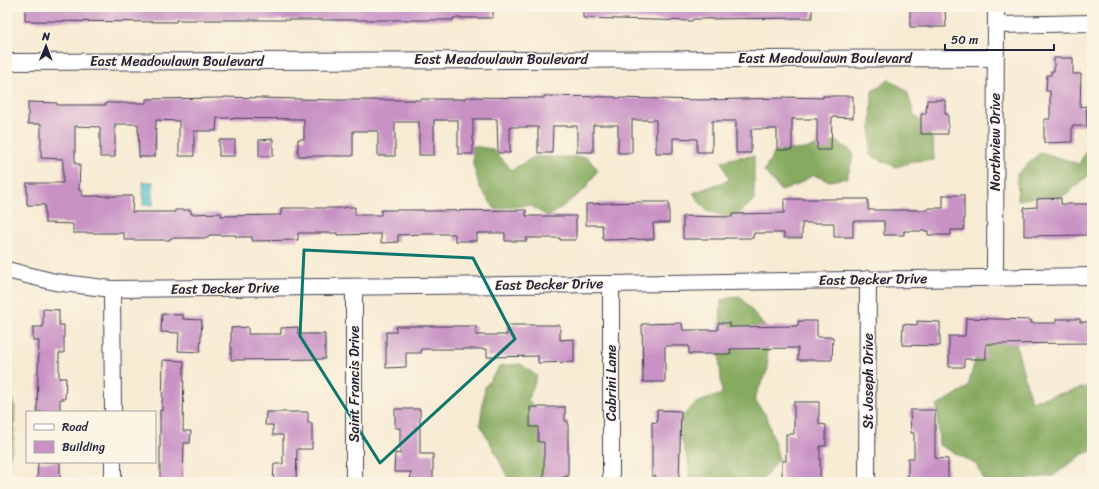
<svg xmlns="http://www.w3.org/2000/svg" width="1099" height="489" font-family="Sriracha,sans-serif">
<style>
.forest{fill:#86aa5f;stroke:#54664d}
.water{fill:#50bec7;stroke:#397081}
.building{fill:#c892c5}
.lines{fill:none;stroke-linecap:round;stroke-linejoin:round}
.minor-casing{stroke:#424052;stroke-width:18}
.minor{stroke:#fff;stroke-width:16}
.marked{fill:none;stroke:#0f766e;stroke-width:3;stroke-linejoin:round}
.labels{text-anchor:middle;stroke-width:3;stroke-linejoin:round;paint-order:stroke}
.street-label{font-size:14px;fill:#22223b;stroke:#fcf5e5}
</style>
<rect width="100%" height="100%" fill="#fcf5e5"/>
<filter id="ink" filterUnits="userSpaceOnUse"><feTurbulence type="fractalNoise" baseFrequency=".025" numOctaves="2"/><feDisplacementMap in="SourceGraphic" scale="8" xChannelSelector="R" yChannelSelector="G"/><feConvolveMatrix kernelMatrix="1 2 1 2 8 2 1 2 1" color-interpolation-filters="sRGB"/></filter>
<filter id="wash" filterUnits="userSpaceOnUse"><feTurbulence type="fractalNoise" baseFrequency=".012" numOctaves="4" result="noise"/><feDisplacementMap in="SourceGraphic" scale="16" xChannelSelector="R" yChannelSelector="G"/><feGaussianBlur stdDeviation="0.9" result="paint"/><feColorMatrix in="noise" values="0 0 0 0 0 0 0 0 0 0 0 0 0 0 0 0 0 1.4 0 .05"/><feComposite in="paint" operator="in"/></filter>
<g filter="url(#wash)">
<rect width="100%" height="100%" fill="#f7ebd3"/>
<g class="forest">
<polygon points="889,79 907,91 914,115 925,125 933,141 934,160 915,161 896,167 870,155 872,91"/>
<polygon points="1092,118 1092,173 1062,197 1037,197 1018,200 1017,174 1041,152 1079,164 1090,144 1091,120"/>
<polygon points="836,141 854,153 847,178 829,181 813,175 797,185 781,191 764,171 775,152 804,149"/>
<polygon points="473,146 492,149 512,170 534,157 587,157 598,170 585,189 549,217 529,205 495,209 480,188 473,164"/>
<polygon points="754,156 754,200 733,219 706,210 693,193 729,180 722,161 739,157"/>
<polygon points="740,296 766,328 768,369 754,399 767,417 779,459 761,482 689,482 689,464 676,422 696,403 722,394 719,352 721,300"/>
<polygon points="984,327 1013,333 1031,401 1090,386 1092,387 1092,451 1083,454 1053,476 1015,480 1012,482 985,482 977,465 939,445 937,406 968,387"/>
<polygon points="521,364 537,376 528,400 547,418 549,474 543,482 508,482 508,478 494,450 480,424 485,387 500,366"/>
<polygon points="7,388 15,407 13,447 7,466"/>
</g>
<rect class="water" x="143" y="182" width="10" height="23"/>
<g id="blocks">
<g class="building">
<polygon points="25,7 493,7 493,18 453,18 453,20 176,20 176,22 25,21"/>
<polygon points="583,7 812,7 812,18 693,19 692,21 583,18"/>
<polygon points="910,7 945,7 946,27 910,27"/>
<polygon points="1054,58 1073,58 1073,74 1081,74 1080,107 1086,106 1087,126 1072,126 1072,142 1044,143 1044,119 1050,119 1050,91 1046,91 1047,75 1051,75 1051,71 1054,71"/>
<polygon points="544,96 615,97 615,98 703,100 783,98 783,97 823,98 823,96 853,96 853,118 832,117 831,150 817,150 817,119 792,119 792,150 777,150 777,129 751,129 751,153 736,153 736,121 712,121 712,152 697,152 697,139 673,138 673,153 656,153 656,120 632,120 632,153 618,153 618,125 593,125 593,152 577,152 577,126 553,126 552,153 538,153 538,127 510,127 510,153 498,153 497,119 473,119 473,154 458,154 458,120 434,120 434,155 419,155 419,122 395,122 395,156 378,156 378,131 353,131 353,156 298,156 298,139 304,139 304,119 217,118 216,131 194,131 194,156 179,156 179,121 156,120 155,157 139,157 138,124 115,124 115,157 100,157 100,127 75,126 75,164 80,164 79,190 82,190 82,196 133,196 132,212 175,212 175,210 191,210 191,214 221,213 221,216 281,215 281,208 344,208 344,207 355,207 355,215 381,215 381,210 424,210 424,211 526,210 526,216 576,216 576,240 560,240 560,238 526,238 527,241 505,241 505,233 477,233 477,241 455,241 455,234 424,234 398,235 398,242 381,243 381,234 337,235 337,233 298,233 298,240 252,241 252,237 236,237 236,235 209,235 208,238 170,238 170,240 124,240 124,233 73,233 73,224 45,223 45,205 27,205 27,183 63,183 63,159 41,158 41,124 28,124 28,102 57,103 57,105 106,105 106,103 146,103 146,99 224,98 224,97 336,100 421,100 421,99 465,99 465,97 544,98"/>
<polygon points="927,100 945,100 945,114 948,114 948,134 921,134 921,114 926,114"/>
<polygon points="273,139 273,156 259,156 259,140"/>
<rect x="219" y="140" width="16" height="16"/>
<polygon points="943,195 964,195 964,230 951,230 951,235 928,235 928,231 904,231 904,235 884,235 884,221 853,221 853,237 834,237 834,223 802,223 802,238 784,238 784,233 754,233 753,238 725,238 725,239 683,239 683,216 732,217 732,214 784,213 784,199 868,199 868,210 928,210 928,208 943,208"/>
<polygon points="1061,198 1061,204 1092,204 1092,227 1088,227 1088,235 1024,236 1024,208 1037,207 1037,199"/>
<polygon points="635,202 669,202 669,223 653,223 654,239 603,240 602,225 586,225 586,204"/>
<polygon points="43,309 59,310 59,325 64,325 64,353 59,353 59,378 66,378 65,399 60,399 60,412 37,412 39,341 33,341 33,327 43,327"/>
<polygon points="162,314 183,315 183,319 202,320 200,352 178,351 179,333 161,332"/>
<polygon points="966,318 1031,320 1031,323 1056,323 1056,319 1080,319 1080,322 1092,322 1092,343 986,344 986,359 964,359 964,367 949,367 949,336 965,336"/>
<polygon points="798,321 817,321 817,337 833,337 832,360 798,360 798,348 730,349 731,354 689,354 689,346 665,346 665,382 643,382 642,324 682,323 683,330 718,330 718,323 730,323 730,327 798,326"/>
<polygon points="917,321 940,322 940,346 902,345 903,324 917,325"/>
<polygon points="507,325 560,325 560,340 574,339 574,362 538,363 538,356 487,357 487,349 421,349 421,353 406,353 406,367 386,368 386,332 396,332 396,326 476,326 476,335 507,335"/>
<polygon points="248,327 248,334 281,334 281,328 298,327 298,334 325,334 325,359 231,360 231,328"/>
<polygon points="163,360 184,361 183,431 191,431 190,443 184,443 183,482 160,482 160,410 162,411"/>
<polygon points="794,402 819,402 819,424 826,425 826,446 820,446 820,482 782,481 782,461 786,461 786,434 794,434"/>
<polygon points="530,407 565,407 565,421 568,421 568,477 564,476 564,482 544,482 544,442 538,442 538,427 530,427"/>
<polygon points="395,409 420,409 420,454 433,454 433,482 410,482 411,472 394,472 395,453 400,454 400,428 395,428"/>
<polygon points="657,410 681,411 679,482 656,482 656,476 652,476 652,422 657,423"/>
<polygon points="910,410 935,410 935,458 948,459 948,482 923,482 923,479 908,479 908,458 914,458 914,433 911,433"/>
<polygon points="266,412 308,412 308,423 312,423 312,449 297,449 296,482 273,482 274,464 283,464 283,435 273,435 273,425 265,425"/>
<polygon points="38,462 60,462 60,482 37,482"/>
</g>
</g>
</g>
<g filter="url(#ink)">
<use href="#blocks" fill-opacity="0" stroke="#424052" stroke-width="1"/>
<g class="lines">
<g class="minor-casing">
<g id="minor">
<polyline points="996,25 1092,23"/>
<polyline points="7,62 995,58"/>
<polyline points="7,270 55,282 112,289 611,284 1092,276"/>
<polyline points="995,277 996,7"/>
<polyline points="112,289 113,412"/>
<polyline points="113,482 113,462"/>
<polyline points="354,482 354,287"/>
<polyline points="611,482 611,284"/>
<polyline points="867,482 868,279"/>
</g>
</g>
<use href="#minor" class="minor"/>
</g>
</g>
<path class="marked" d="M304,250L473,258L515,339L380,463L300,336Z"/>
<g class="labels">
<g class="street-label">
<text x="825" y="63">East Meadowlawn Boulevard</text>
<text x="501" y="64">East Meadowlawn Boulevard</text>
<text x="177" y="66">East Meadowlawn Boulevard</text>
<text transform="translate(995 142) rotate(-90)" y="5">Northview Drive</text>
<text transform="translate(873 279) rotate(-1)" y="5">East Decker Drive</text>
<text transform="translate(549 284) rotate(-1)" y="5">East Decker Drive</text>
<text transform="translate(225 288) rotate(-1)" y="5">East Decker Drive</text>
<text transform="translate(868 381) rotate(-90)" y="5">St Joseph Drive</text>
<text transform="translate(611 383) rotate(-90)" y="5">Cabrini Lane</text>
<text transform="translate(354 384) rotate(-90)" y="5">Saint Francis Drive</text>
</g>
</g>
<rect width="1099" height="489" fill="none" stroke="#fcf5e5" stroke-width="24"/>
<rect x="26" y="411" width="130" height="52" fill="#fcf5e5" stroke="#a5a1a1"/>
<rect x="34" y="424" width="20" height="6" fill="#ffffff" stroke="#a5a1a1"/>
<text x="62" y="431" font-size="12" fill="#22223b">Road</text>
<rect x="34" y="441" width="20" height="12" fill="#c892c5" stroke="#a5a1a1"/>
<text x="62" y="451" font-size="12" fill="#22223b">Building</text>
<g transform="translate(46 46) rotate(1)" stroke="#fcf5e5" stroke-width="3" paint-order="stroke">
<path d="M0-3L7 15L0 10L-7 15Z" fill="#22223b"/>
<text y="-6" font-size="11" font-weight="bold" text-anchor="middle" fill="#22223b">N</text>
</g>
<path d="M945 44v6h109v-6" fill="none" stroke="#22223b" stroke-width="2"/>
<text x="951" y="44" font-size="12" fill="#22223b" stroke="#fcf5e5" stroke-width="3" paint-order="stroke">50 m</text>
</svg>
